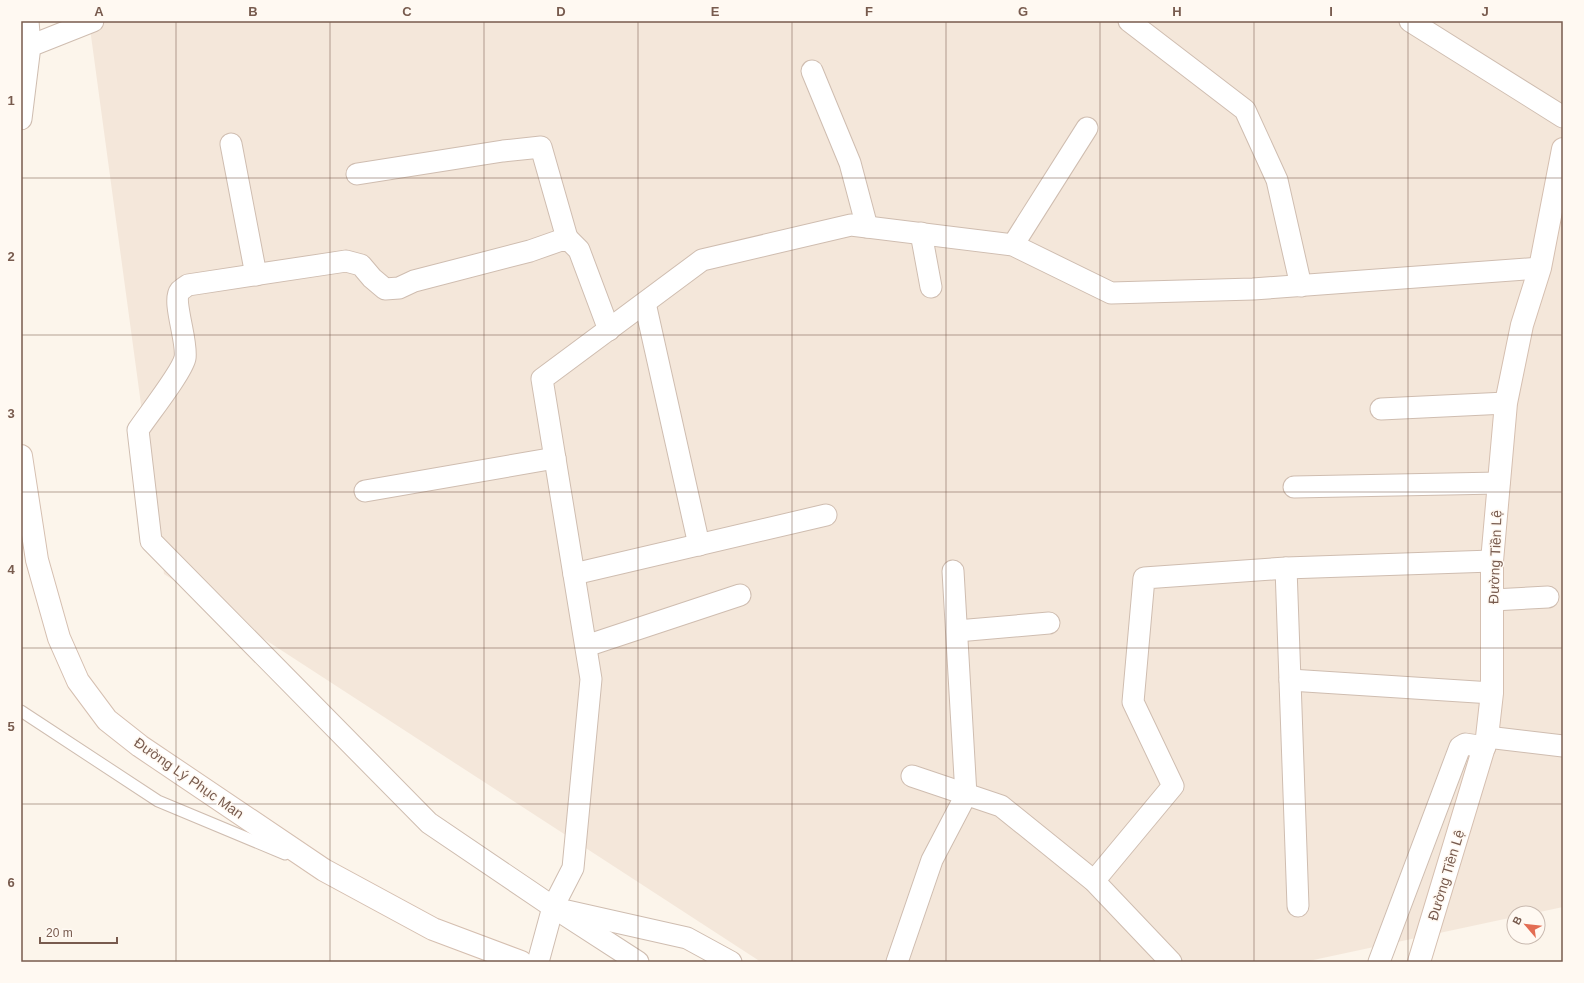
<svg xmlns="http://www.w3.org/2000/svg" width="1584" height="983" font-family="Helvetica,sans-serif">
<style>
.residential{fill:#f4e7da}
.lines{fill:none;stroke-linecap:round;stroke-linejoin:round}
.lane-casing{stroke:#cfbdb0;stroke-width:13}
.street-casing{stroke:#cfbdb0;stroke-width:23}
.secondary-casing{stroke:#d5bfb0;stroke-width:24}
.lane{stroke:#fff;stroke-width:11}
.street{stroke:#fff;stroke-width:21}
.secondary{stroke:#fff;stroke-width:22}
.grid{fill:none;stroke:#785b4e;stroke-width:1;stroke-opacity:0.55}
.labels{text-anchor:middle;stroke-width:3;stroke-linejoin:round;paint-order:stroke}
.street-label{font-size:14px;fill:#785b4e;stroke:#fff9f2}
.neatline{fill:none;stroke:#785b4e;stroke-width:1.5}
.grid-label{font-size:13px;text-anchor:middle;font-weight:bold;fill:#785b4e}
</style>
<rect width="100%" height="100%" fill="#fcf5eb"/>
<polygon class="residential" points="89,21 1563,21 1563,907 1535,913 1514,913 1514,917 1304,962 761,962 164,574"/>
<g class="lines">
<g class="lane-casing">
<polyline id="lane" points="21,711 158,801 285,854"/>
</g>
<g class="street-casing">
<g id="street">
<polyline points="28,21 30,46"/>
<polyline points="1129,21 1245,110 1277,180 1301,286"/>
<polyline points="1410,21 1563,117"/>
<polyline points="812,71 850,163 867,227"/>
<polyline points="21,119 30,46 93,21"/>
<polyline points="231,144 256,275"/>
<polyline points="357,174 503,151 541,147 567,238"/>
<polyline points="921,233 931,287"/>
<polyline points="1013,245 1087,128"/>
<polyline points="645,303 699,545"/>
<path d="M609,330L579,250L567,238L530,251L414,281L399,288L385,289L372,278L361,265L346,261L188,285C185,287 182,289 180,291C172,301 188,342 185,358C182,372 148,415 138,430L151,541L429,823L553,907L638,962"/>
<polyline points="1381,409 1506,403"/>
<polyline points="1294,487 1499,483"/>
<polyline points="365,491 555,458"/>
<polyline points="1286,568 1298,906"/>
<polyline points="574,574 826,515"/>
<polyline points="1493,600 1548,597"/>
<polyline points="957,631 1049,623"/>
<polyline points="586,646 740,595"/>
<polyline points="1290,680 1492,693"/>
<polyline points="1487,737 1563,746"/>
<polyline points="912,776 1001,806 1094,881 1171,962"/>
<polyline points="1094,881 1173,786 1133,702 1144,578 1286,568 1492,561"/>
<polyline points="567,911 687,938 731,962"/>
<polyline points="538,962 553,907 573,868 591,679 542,379 702,260 851,225 1013,245 1111,293 1253,289 1540,268"/>
<polyline points="897,962 932,860 966,795 953,571"/>
<polyline points="1379,962 1460,747 1465,744 1485,747"/>
</g>
</g>
<g class="secondary-casing">
<g id="secondary">
<polyline points="21,456 37,560 59,638 78,681 107,720 140,746 324,870 433,929 521,962"/>
<polyline points="1419,962 1487,737 1492,693 1492,561 1506,403 1522,325 1540,268 1563,149"/>
</g>
</g>
<use href="#lane" class="lane"/>
<use href="#street" class="street"/>
<use href="#secondary" class="secondary"/>
</g>
<path class="grid" d="M176,21V962M330,21V962M484,21V962M638,21V962M792,21V962M946,21V962M1100,21V962M1254,21V962M1408,21V962M21,178H1563M21,335H1563M21,492H1563M21,648H1563M21,804H1563"/>
<g class="labels">
<g class="street-label">
<text transform="translate(1495 557) rotate(-88)" y="5">Đường Tiền Lệ</text>
<text transform="translate(189 778) rotate(35)" y="5">Đường Lý Phục Man</text>
<text transform="translate(1446 875) rotate(-73)" y="5">Đường Tiền Lệ</text>
</g>
</g>
<rect width="1584" height="983" fill="none" stroke="#fff9f2" stroke-width="44"/>
<g transform="translate(1526 925) rotate(298)"><circle r="19" fill="#fff9f2" stroke="#c9bab0"/>
<path d="M0-3L7 15L0 10L-7 15Z" fill="#e36d53"/>
<text y="-6" font-size="11" font-weight="bold" text-anchor="middle" fill="#785b4e">B</text>
</g>
<path d="M40 937v6h77v-6" fill="none" stroke="#785b4e" stroke-width="2"/>
<text x="46" y="937" font-size="12" fill="#785b4e" stroke="#fff9f2" stroke-width="3" paint-order="stroke">20 m</text>
<rect x="22" y="22" width="1540" height="939" class="neatline"/>
<g class="grid-label">
<text x="99" y="16">A</text>
<text x="253" y="16">B</text>
<text x="407" y="16">C</text>
<text x="561" y="16">D</text>
<text x="715" y="16">E</text>
<text x="869" y="16">F</text>
<text x="1023" y="16">G</text>
<text x="1177" y="16">H</text>
<text x="1331" y="16">I</text>
<text x="1485" y="16">J</text>
<text x="11" y="105">1</text>
<text x="11" y="261">2</text>
<text x="11" y="418">3</text>
<text x="11" y="574">4</text>
<text x="11" y="731">5</text>
<text x="11" y="887">6</text>
</g>
</svg>
